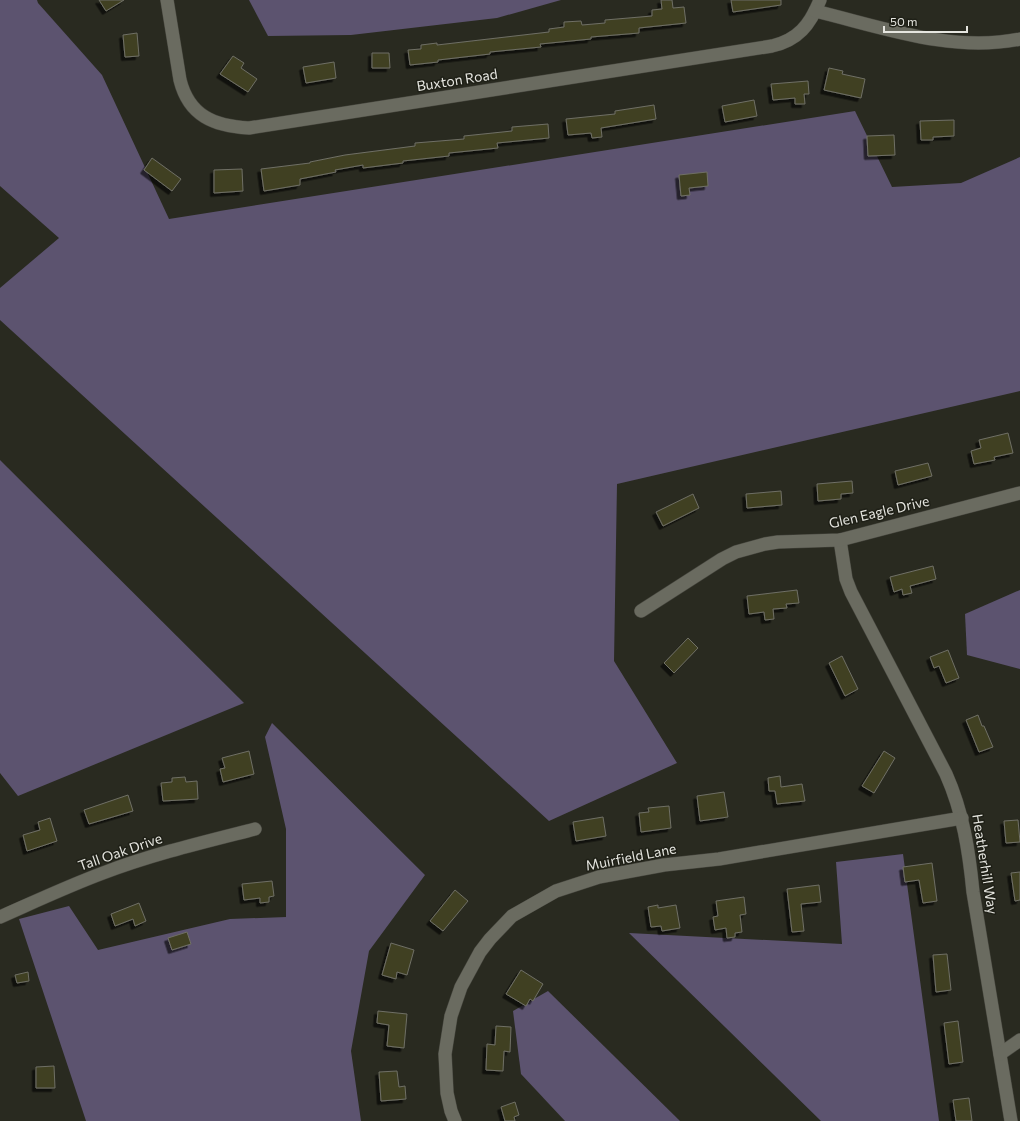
<svg xmlns="http://www.w3.org/2000/svg" width="1020" height="1121" font-family="Commissioner,sans-serif">
<style>
.forest{fill:#5c536f}
.building{fill:#404124;stroke:#6f6f65;filter:url(#shadow)}
.lines{fill:none;stroke-linecap:round;stroke-linejoin:round}
.minor-casing{stroke:#45453d;stroke-width:14}
.minor{stroke:#6a6b60;stroke-width:13}
.labels{text-anchor:middle;stroke-width:3;stroke-linejoin:round;paint-order:stroke}
.street-label{font-size:14px;fill:#e5e5df;stroke:#1f2017}
</style>
<defs>
<filter id="shadow"><feDropShadow dx="-3.5" dy="3.5" stdDeviation="0" flood-color="#0009"/></filter>
</defs>
<rect width="100%" height="100%" fill="#292a20"/>
<g class="forest">
<polygon points="0,0 37,0 38,3 102,75 169,219 855,111 892,187 961,183 1020,157 1020,391 617,484 614,661 677,763 549,821 0,320 0,288 59,238 0,186"/>
<polygon points="249,0 561,0 497,18 351,35 268,36"/>
<polygon points="0,460 244,703 18,796 0,773"/>
<polygon points="1020,590 1020,669 967,655 965,614"/>
<polygon points="272,723 425,875 369,951 351,1051 361,1121 86,1121 19,919 69,906 98,950 230,919 286,917 286,829 265,737"/>
<polygon points="903,854 939,1121 821,1121 629,933 842,944 836,862"/>
<polygon points="548,991 680,1121 565,1121 521,1074 513,1011"/>
</g>
<g class="building">
<polygon points="99,0 124,0 106,11"/>
<polygon points="661,0 672,0 673,8 684,7 686,23 639,28 639,33 591,37 591,39 540,44 541,47 490,52 490,54 438,60 438,62 410,65 408,50 421,49 421,45 437,43 437,45 549,32 549,29 564,27 564,22 581,21 582,25 605,23 605,20 652,16 652,10 662,9"/>
<polygon points="731,0 781,0 781,5 733,12"/>
<polygon points="137,33 139,56 125,57 123,35"/>
<polygon points="372,53 389,53 390,68 372,68"/>
<polygon points="233,56 244,63 241,68 257,79 248,92 220,74"/>
<polygon points="334,62 336,78 306,83 303,67"/>
<polygon points="829,68 843,71 842,74 865,79 861,98 824,90"/>
<polygon points="808,81 809,94 804,94 805,104 795,104 795,98 773,100 771,84"/>
<polygon points="754,100 757,116 725,122 722,106"/>
<polygon points="654,105 656,119 601,128 602,137 592,138 591,133 568,135 566,119 615,114 615,111"/>
<polygon points="954,120 954,136 933,137 933,140 921,140 920,121"/>
<polygon points="548,124 549,138 497,143 498,148 449,153 449,156 403,161 403,163 363,168 363,165 335,170 336,172 300,179 300,185 264,191 261,169 310,163 310,162 345,155 415,146 415,143 464,139 464,136 512,131 512,127"/>
<polygon points="894,135 895,155 868,156 867,136"/>
<polygon points="152,158 181,179 172,191 144,170"/>
<polygon points="242,169 243,191 214,193 214,170"/>
<polygon points="707,172 708,186 689,188 690,195 681,196 679,175"/>
<polygon points="1008,433 1013,453 994,457 995,460 974,464 971,451 981,448 979,440"/>
<polygon points="928,463 932,476 898,485 895,471"/>
<polygon points="852,481 853,493 841,494 841,499 818,501 817,484"/>
<polygon points="781,491 782,505 747,508 746,494"/>
<polygon points="693,494 699,508 663,526 656,512"/>
<polygon points="933,566 936,579 910,586 912,593 903,595 902,589 894,592 890,577"/>
<polygon points="797,590 799,603 786,604 787,608 773,609 774,619 765,620 764,612 749,614 747,596"/>
<polygon points="688,638 698,648 674,673 664,663"/>
<polygon points="948,650 959,678 946,683 939,666 934,668 930,657"/>
<polygon points="842,656 858,689 845,696 829,663"/>
<polygon points="978,715 982,726 984,726 993,747 979,752 966,720"/>
<polygon points="249,751 254,774 223,782 220,769 225,768 222,758"/>
<polygon points="884,751 895,758 874,793 862,786"/>
<polygon points="780,776 781,787 802,784 805,801 777,804 775,791 769,791 768,778"/>
<polygon points="185,777 186,782 197,781 198,799 163,801 161,783 172,782 172,778"/>
<polygon points="724,792 728,817 700,821 697,796"/>
<polygon points="128,795 133,811 89,824 84,810"/>
<polygon points="669,806 671,828 641,832 639,813 649,812 648,808"/>
<polygon points="603,817 606,836 576,841 573,822"/>
<polygon points="50,818 57,841 27,851 23,835 40,830 38,822"/>
<polygon points="1018,820 1020,842 1006,843 1004,821"/>
<polygon points="932,863 937,901 923,903 919,880 905,882 903,867"/>
<polygon points="1020,872 1020,900 1015,901 1011,873"/>
<polygon points="272,881 274,896 269,897 269,902 260,903 260,898 244,900 242,884"/>
<polygon points="819,885 821,902 801,904 804,931 792,932 787,889"/>
<polygon points="455,890 468,901 443,931 430,921"/>
<polygon points="744,897 746,914 740,915 742,932 735,933 735,937 727,938 726,928 715,930 713,917 718,916 716,901"/>
<polygon points="139,903 146,921 135,926 133,919 115,926 111,914"/>
<polygon points="658,905 658,908 676,905 680,928 662,931 661,926 651,927 648,907"/>
<polygon points="187,932 191,944 172,950 168,938"/>
<polygon points="391,943 414,950 407,975 397,972 396,979 382,975"/>
<polygon points="947,954 951,990 936,992 933,955"/>
<polygon points="521,970 543,984 533,1001 530,999 526,1006 506,994"/>
<polygon points="28,972 29,981 17,983 15,975"/>
<polygon points="378,1011 407,1014 404,1048 387,1046 389,1025 377,1023"/>
<polygon points="958,1021 963,1062 949,1064 944,1023"/>
<polygon points="496,1026 511,1027 510,1052 504,1051 503,1071 486,1070 487,1044 495,1045"/>
<polygon points="54,1066 55,1088 36,1088 36,1067"/>
<polygon points="397,1071 399,1087 405,1086 406,1099 381,1101 379,1072"/>
<polygon points="969,1098 972,1121 956,1121 953,1100"/>
<polygon points="515,1102 519,1115 514,1117 515,1121 505,1121 501,1107"/>
</g>
<g class="lines">
<g class="minor-casing">
<g id="minor">
<path d="M167,0L180,80C189,116 214,126 249,128L772,46C798,40 810,25 820,0"/>
<path d="M815,11C882,27 951,53 1020,39"/>
<path d="M840,540L846,579L851,592L946,774C963,812 969,851 973,892L1011,1121"/>
<polyline points="641,611 722,559 736,552 765,544 778,542 840,540 1020,493"/>
<path d="M0,917C34,902 68,886 103,873C153,854 204,842 255,829"/>
<polyline points="1000,1054 1020,1040"/>
<polyline points="455,1121 451,1111 447,1093 445,1054 451,1016 461,987 480,952 490,939 512,916 556,891 599,877 664,865 719,859 962,818"/>
</g>
</g>
<use href="#minor" class="minor"/>
</g>
<g class="labels">
<g class="street-label">
<text transform="translate(457 80) rotate(-9)" y="5">Buxton Road</text>
<text transform="translate(879 512) rotate(-13)" y="5">Glen Eagle Drive</text>
<text transform="translate(120 852) rotate(-19)" y="5">Tall Oak Drive</text>
<text transform="translate(631 857) rotate(-11)" y="5">Muirfield Lane</text>
<text transform="translate(985 864) rotate(81)" y="5">Heatherhill Way</text>
</g>
</g>
<path d="M884 26v6h83v-6" fill="none" stroke="#e5e5df" stroke-width="2"/>
<text x="890" y="26" font-size="12" fill="#e5e5df" stroke="#1f2017" stroke-width="3" paint-order="stroke">50 m</text>
</svg>
